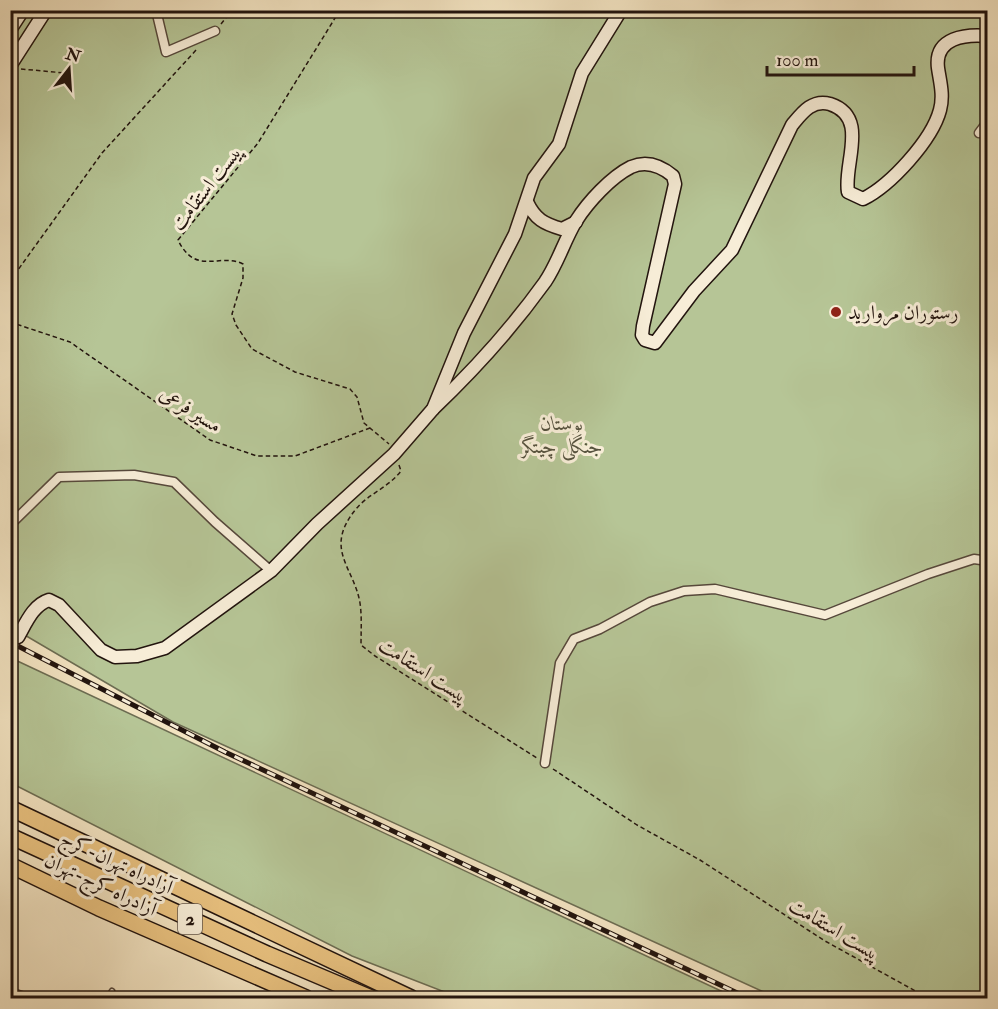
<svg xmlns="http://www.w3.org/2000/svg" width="998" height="1009" font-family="'IM FELL Double Pica',Amiri,serif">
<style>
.green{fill:#b6c596;stroke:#6c6c52;stroke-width:1.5}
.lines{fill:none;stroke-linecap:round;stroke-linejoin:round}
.secondary-tunnel{stroke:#d3c4a6;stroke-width:12;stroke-dasharray:12 6;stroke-linecap:butt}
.lane-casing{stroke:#56483b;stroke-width:7}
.street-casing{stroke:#56483b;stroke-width:11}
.secondary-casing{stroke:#22140e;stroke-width:15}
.highway-casing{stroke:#22140e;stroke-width:18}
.path{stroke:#22140e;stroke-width:1.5;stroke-dasharray:4.5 3;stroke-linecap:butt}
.lane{stroke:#f7edd7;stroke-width:4}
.street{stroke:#f7edd7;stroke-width:8}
.secondary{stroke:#f7edd7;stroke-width:12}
.highway{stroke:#e9c280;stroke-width:15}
.rail-casing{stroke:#22140e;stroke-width:5}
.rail{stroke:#f7edd7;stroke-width:3;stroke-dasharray:9;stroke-linecap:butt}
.poi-dot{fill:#8f2418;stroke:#f7edd7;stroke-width:2}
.labels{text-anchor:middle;stroke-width:6;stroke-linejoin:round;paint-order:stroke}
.shield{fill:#f7edd7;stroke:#62554a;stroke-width:1.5}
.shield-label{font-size:18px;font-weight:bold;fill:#22140e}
.street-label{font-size:20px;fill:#22140e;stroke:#f7edd7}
.poi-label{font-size:20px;fill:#22140e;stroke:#f7edd7;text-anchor:start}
.park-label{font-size:20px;font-style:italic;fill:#56523e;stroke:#f7edd7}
</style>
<rect width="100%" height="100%" fill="#f2e3c1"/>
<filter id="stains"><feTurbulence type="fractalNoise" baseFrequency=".00333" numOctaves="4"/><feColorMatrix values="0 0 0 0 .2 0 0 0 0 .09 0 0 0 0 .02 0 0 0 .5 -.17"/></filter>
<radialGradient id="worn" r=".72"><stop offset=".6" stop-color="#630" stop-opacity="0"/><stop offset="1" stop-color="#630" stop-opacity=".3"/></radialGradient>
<g class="green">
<polygon points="11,11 987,11 987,998 777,998 173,722 11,627"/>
<polygon points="11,658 736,998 460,998 352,956 11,783"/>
</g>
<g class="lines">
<polyline class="secondary-tunnel" points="10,649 18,637"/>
<g class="lane-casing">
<g id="lane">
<polyline points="10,990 34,998"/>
<polyline points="108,998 112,991"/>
</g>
</g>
<g class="street-casing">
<g id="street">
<polyline points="156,10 166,52 215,31"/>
<polyline points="979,133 988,121"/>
<polyline points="13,522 59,477 134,475 174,482 215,522 271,571"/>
<polyline points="545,763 560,663 574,639 600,629 650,602 684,591 715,589 825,615 928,574 974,559 988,561"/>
</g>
</g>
<g class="secondary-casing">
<g id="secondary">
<polyline points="10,30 23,10"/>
<polyline points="10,66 46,10"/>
<path d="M527,202C535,219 544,224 562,229L576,222"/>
<path d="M433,409C474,370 512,328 545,282C558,263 564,241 576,221C588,202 611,177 631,167C647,160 661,166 673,176L675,184L643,326L642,335L645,340L655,343L694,291L732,250L792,125C802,113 812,99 830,104C870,117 843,164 848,192L863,199C891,185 932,140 940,110C944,95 940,82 938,68C934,37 966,34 988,36"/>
<path d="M18,637C26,623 33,605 49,600L59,605L101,650L115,657L137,656L165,648L271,571L317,524L394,454L433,409L464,333L515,234L534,178L559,144L582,73L621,10"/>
</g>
</g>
<g class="highway-casing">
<g id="highway">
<polyline points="10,808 411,998"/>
<polyline points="10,836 267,954 371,998"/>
<polyline points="10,865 99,908 306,998"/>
</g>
</g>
<g class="path">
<path d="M340,10L258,143L178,240C196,277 220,252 243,264V278L232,314L236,325L252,349L295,372L350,389L357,397L364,423L389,444"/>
<polyline points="221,24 232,10"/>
<polyline points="21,69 65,73"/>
<polyline points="10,281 102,153 197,49"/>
<polyline points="10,322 70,342 210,440 257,456 295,456 370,428"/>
<path d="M399,465L401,471C388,488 368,494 356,509C323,549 354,567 360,603C362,617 361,631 361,645L375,656L537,758"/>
<polyline points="553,769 637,825 700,860 825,941 928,998"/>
</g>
<use href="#lane" class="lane"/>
<use href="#street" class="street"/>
<use href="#secondary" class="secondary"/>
<use href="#highway" class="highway"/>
<g class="rail-casing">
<polyline id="rail" points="10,642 225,752 748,998"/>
</g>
<use href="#rail" class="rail"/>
</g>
<circle class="poi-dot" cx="836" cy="312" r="6"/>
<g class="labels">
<rect class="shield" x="178" y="904" width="24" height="30" rx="4.5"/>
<g class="shield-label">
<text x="190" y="925">2</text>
</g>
<g class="street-label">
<text transform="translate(206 187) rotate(-52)" y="7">پیست استقامت</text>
<text transform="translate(191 409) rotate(32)" y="7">مسیر فرعی</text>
<text transform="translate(424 670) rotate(33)" y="7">پیست استقامت</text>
<text transform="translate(117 862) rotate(25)" y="7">آزادراه تهران-کرج</text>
<text transform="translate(101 884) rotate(25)" y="7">آزادراه کرج-تهران</text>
<text transform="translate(835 929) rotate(31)" y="7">پیست استقامت</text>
</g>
<g class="poi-label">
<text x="848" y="319">رستوران مروارید</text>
</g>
<g class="park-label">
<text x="562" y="430">بوستان<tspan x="562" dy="23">جنگلی چیتگر</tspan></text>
</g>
</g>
<rect width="998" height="1009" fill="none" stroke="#f2e3c1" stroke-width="36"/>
<rect x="12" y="12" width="974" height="985" fill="none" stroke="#22140e" stroke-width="3"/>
<rect x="18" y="18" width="962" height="973" fill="none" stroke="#22140e" stroke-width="1.5"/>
<g transform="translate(69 69) rotate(17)" stroke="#f7edd7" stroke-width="4.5" paint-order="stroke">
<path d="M0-4.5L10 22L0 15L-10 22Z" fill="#22140e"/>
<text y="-9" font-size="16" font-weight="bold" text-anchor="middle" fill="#22140e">N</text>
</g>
<path d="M767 66v9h147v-9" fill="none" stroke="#22140e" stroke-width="3"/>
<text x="776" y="66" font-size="18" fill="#22140e" stroke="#f7edd7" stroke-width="4.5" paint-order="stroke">100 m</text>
<rect width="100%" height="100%" filter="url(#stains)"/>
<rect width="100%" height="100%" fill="url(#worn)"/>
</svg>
